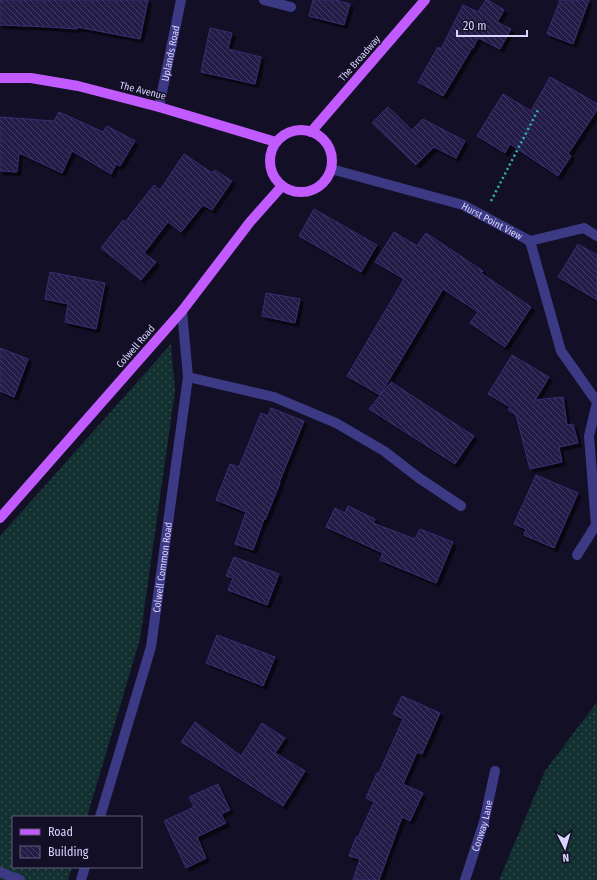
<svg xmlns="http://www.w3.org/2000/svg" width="597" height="880" font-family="'Fira Sans Condensed',sans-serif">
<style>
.grass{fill:url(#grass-dots)}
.building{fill:url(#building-back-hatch);stroke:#3b2d73;filter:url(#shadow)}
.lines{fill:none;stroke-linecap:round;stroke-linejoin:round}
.path{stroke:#2fb8b0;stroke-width:2.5;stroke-dasharray:2 3;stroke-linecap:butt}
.minor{stroke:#3d3a85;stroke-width:10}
.major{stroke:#c25bff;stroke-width:10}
.labels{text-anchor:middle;stroke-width:3;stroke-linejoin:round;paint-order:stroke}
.street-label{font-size:10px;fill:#d9d4ff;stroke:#130f26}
</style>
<defs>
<pattern id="grass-dots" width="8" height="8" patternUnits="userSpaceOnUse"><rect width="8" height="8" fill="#12302f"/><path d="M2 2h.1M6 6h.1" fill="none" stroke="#344d4e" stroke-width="1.8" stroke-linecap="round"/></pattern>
<pattern id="building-back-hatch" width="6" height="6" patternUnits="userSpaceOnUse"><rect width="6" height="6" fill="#241b47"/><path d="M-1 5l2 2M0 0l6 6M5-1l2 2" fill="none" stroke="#433b63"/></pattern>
<filter id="shadow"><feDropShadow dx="3.5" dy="3.5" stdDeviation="0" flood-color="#0009"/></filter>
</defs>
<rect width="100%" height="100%" fill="#130f26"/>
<g class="grass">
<polygon points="171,344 175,391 140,639 87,817 13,817 13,867 72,867 68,880 0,880 0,536"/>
<polygon points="597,702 597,880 499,880 545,771"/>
</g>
<g class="building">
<polygon points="0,0 148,0 140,39 77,27 77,29 49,27 0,25"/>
<polygon points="313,0 336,0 350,4 344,25 309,16"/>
<polygon points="486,0 488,0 504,10 497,22 511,29 500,49 478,38 473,48 472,48 443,96 418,82 438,47 441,49 463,5 478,12"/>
<polygon points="560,0 589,0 573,44 547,34"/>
<polygon points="210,28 232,33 228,49 261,57 255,84 201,72"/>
<polygon points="550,77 584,96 597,104 597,110 568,154 571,156 558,176 510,144 505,153 477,136 503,94 531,111"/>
<polygon points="388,107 412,130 423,119 465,141 456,158 434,147 416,165 372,123"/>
<polygon points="59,112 103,132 107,126 135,141 120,166 116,164 111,174 72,151 62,173 19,153 17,172 0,171 0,117 54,121"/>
<polygon points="184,154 212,173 215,170 232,181 212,210 203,205 181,232 168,222 144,253 156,262 141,280 101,248 123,220 125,222 154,185 160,190"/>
<polygon points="314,209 377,245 361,272 299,236"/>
<polygon points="394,232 417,246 426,233 483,271 481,273 531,307 505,347 470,323 478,312 443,289 380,395 347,376 404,279 375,262"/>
<polygon points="578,244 597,255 597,300 558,277"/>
<polygon points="50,272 105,283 96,329 65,322 68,304 45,299"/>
<polygon points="266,293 300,299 295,323 262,316"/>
<polygon points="0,348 28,359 14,397 0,391"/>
<polygon points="512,355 549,377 535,400 563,397 567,425 573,424 578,443 559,447 562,462 530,469 516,415 508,410 510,407 488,394"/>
<polygon points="391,382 474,436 455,464 369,409"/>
<polygon points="271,408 304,421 279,483 280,483 265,520 264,519 253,550 235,544 246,512 216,500 230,464 239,467 261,413 268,416"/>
<polygon points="536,475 578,493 554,548 524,535 526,529 514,524"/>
<polygon points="348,506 375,519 373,523 415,539 420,529 453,542 436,583 380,560 383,553 326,527 335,508 345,513"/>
<polygon points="234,557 279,574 267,605 228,590 233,578 226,576"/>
<polygon points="217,635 275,657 263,686 206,663"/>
<polygon points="402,696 440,713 422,754 417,752 403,784 423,793 410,821 402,817 379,880 353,880 360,859 349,856 356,837 358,837 374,802 366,798 377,773 379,773 403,719 393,714"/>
<polygon points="195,722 241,756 262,723 285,738 275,753 305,771 283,806 181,742"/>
<polygon points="218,784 230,810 221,814 226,823 197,837 206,858 186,868 164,821 194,807 189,797"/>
</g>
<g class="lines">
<polyline class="path" points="491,201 538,110"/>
<g class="minor">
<polyline points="264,0 291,7"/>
<path id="s1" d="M159,107L181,0"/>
<path id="s2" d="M331,169L463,205L530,241L561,351L597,402"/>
<polyline points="530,241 584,228 597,236"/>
<polyline points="188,377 274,397 336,423 384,451 419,478 461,506"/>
<polyline points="577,555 596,525 589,436 597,403"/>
<path id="s3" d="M100,817L151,647L188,377L182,311"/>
<polyline points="0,872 20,880"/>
<polyline points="81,880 85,867"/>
<path id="s4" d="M465,880L484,822L495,771"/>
</g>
<g class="major">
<polyline points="0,78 31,78 78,86 159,107 276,142"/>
<circle cx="301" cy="161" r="31"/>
<polyline points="311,132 425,0"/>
<polyline points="0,518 182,311 250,222 282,186"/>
</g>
</g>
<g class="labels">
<g class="street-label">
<text dy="4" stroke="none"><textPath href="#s1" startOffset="55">Uplands Road</textPath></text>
<text transform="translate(359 58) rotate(-49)" y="4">The Broadway</text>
<text transform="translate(143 90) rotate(14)" y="4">The Avenue</text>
<text dy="4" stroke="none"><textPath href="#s2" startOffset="170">Hurst Point View</textPath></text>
<text transform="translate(135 346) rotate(-49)" y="4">Colwell Road</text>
<text dy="4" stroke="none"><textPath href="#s3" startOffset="258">Colwell Common Road</textPath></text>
<text dy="4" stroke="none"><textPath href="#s4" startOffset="57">Conway Lane</textPath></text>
</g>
</g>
<rect x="12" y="816" width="130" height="52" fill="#130f26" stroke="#625e7d"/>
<rect x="20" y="829" width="20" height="6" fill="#c25bff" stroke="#625e7d"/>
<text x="48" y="836" font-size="12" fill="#d9d4ff">Road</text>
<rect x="20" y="846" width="20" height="12" fill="url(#building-back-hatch)" stroke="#625e7d"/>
<text x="48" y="856" font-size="12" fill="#d9d4ff">Building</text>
<g transform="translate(565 848) rotate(175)" stroke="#130f26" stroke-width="3" paint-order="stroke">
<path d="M0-3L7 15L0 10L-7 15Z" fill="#d9d4ff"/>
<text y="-6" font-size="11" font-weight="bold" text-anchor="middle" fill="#d9d4ff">N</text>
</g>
<path d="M457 30v6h70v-6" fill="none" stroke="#d9d4ff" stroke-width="2"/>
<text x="463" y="30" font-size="12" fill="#d9d4ff" stroke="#130f26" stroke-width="3" paint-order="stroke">20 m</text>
</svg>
